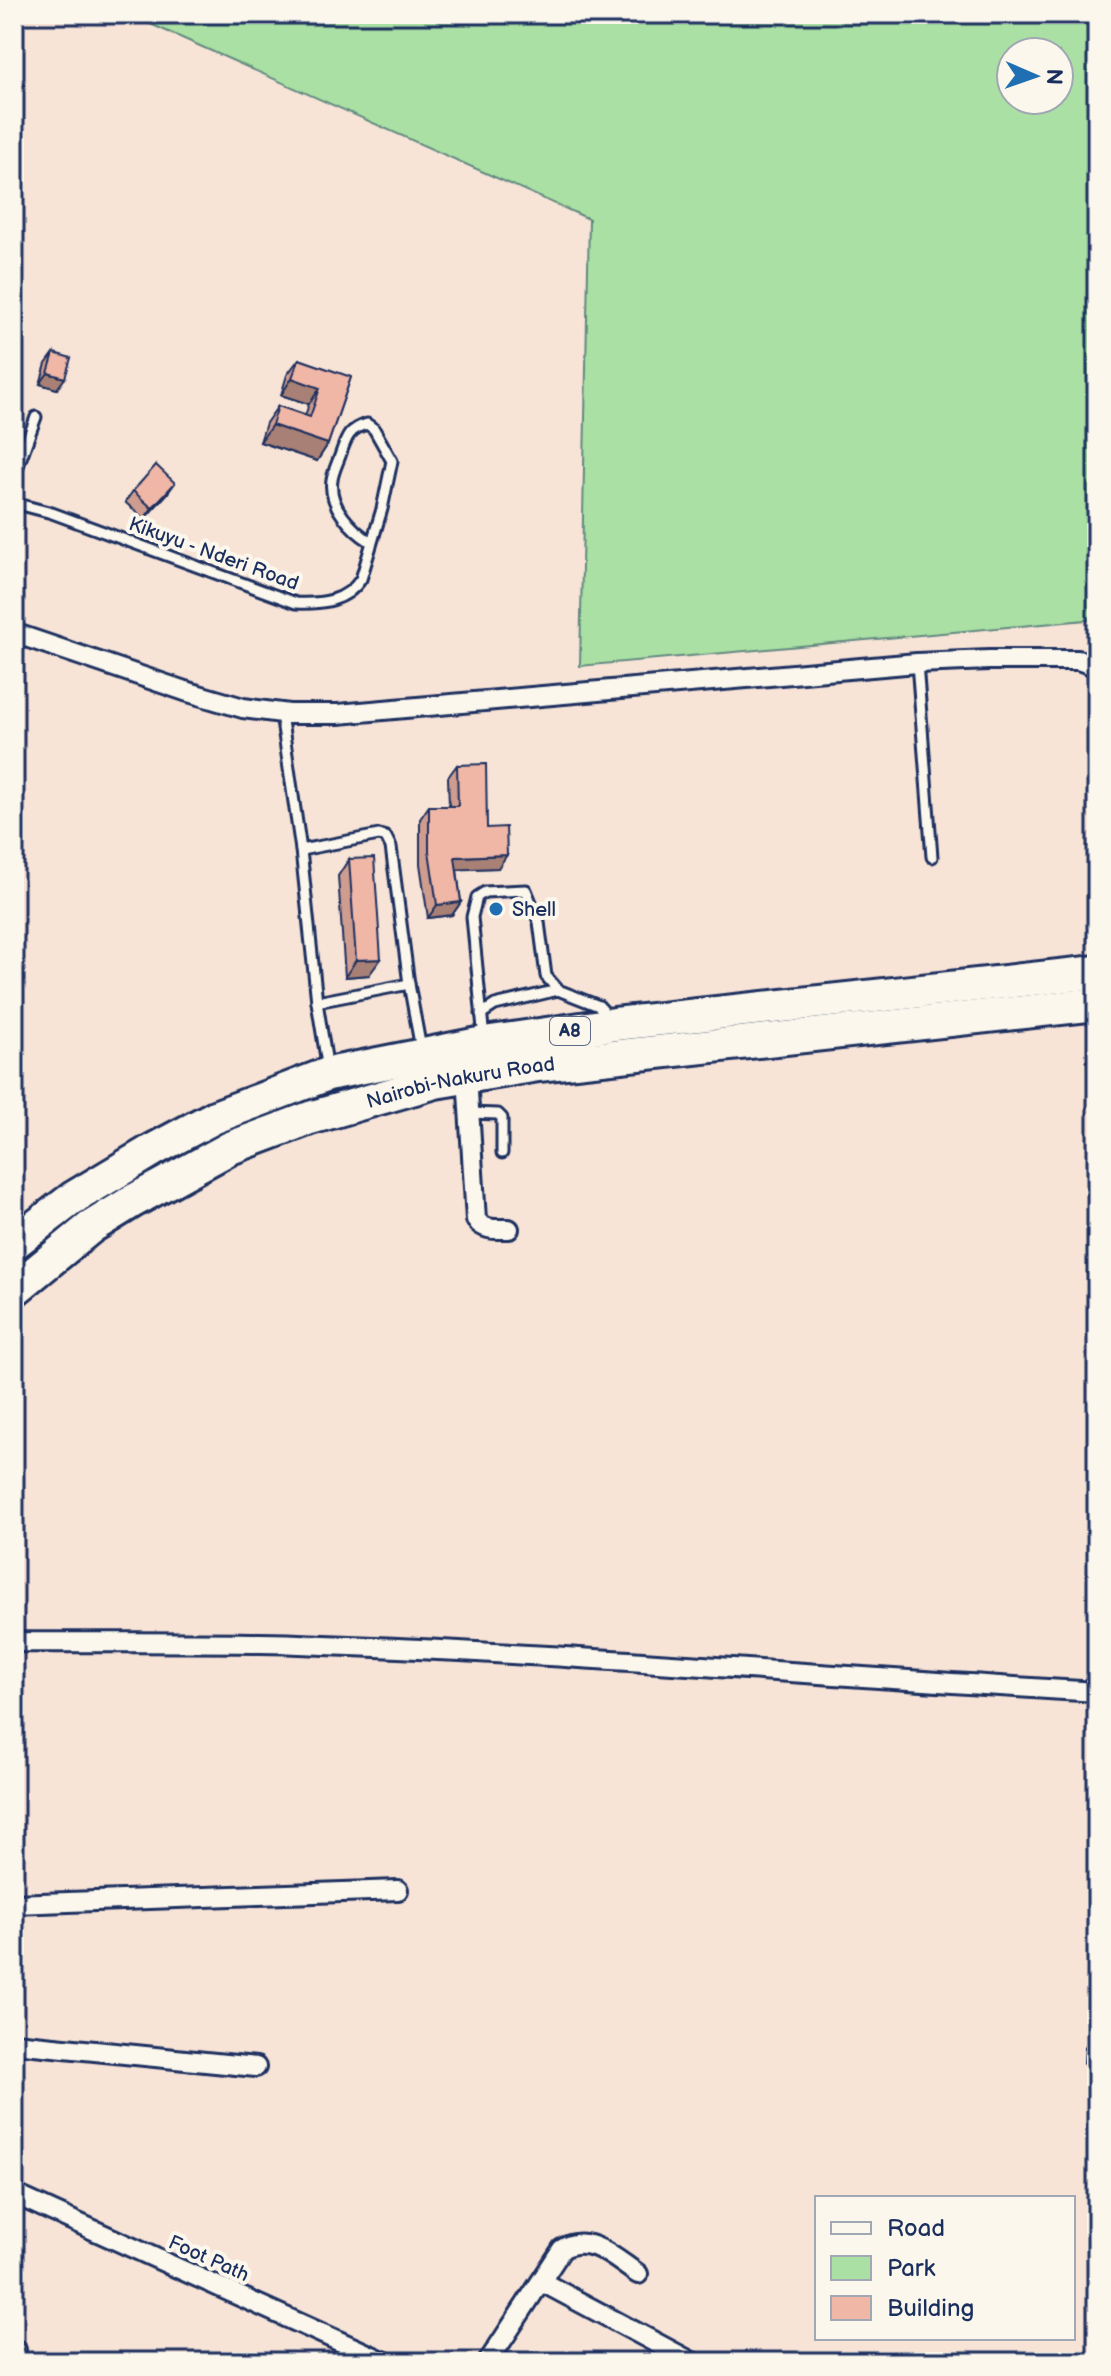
<svg xmlns="http://www.w3.org/2000/svg" width="1111" height="2376" font-family="'Balsamiq Sans',sans-serif">
<style>
.green{fill:#aae0a3;stroke:#628880;stroke-width:2;fill-rule:evenodd}
.lines{fill:none;stroke-linecap:round;stroke-linejoin:round}
.service-casing{stroke:#1b2f5e;stroke-width:15}
.minor-casing{stroke:#1b2f5e;stroke-width:24}
.trunk-casing{stroke:#1b2f5e;stroke-width:38}
.service{stroke:#fbf7ec;stroke-width:9}
.minor{stroke:#fbf7ec;stroke-width:18}
.trunk{stroke:#fbf7ec;stroke-width:32}
.wall{fill:#ce9d90;stroke:#1b2f5e;stroke-width:2}
.shaded-wall{fill:#a88075;stroke:#1b2f5e;stroke-width:2}
.building{fill:#f0b7a7;stroke:#1b2f5e;stroke-width:2}
.poi-dot{fill:#1f6fb2;stroke:#fbf7ec;stroke-width:3}
.labels{text-anchor:middle;stroke-width:8;stroke-linejoin:round;paint-order:stroke}
.shield{fill:#fbf7ec;stroke:#5e6b89;stroke-width:2}
.shield-label{font-size:18px;font-weight:bold;fill:#1b2f5e}
.street-label{font-size:20px;fill:#1b2f5e;stroke:#fbf7ec}
.poi-label{font-size:20px;fill:#1b2f5e;stroke:#fbf7ec;text-anchor:start}
</style>
<rect width="100%" height="100%" fill="#f8e4d7"/>
<filter id="ink" filterUnits="userSpaceOnUse"><feTurbulence type="fractalNoise" baseFrequency=".0125" numOctaves="2"/><feDisplacementMap in="SourceGraphic" scale="16" xChannelSelector="R" yChannelSelector="G"/><feConvolveMatrix kernelMatrix="1 2 1 2 8 2 1 2 1" color-interpolation-filters="sRGB"/></filter>
<g filter="url(#ink)">
<path class="green" d="M128,14H1097V619L580,666L589,219ZM1011,52H1059V100H1011Z"/>
<g class="lines">
<g class="service-casing">
<g id="service">
<polyline points="14,477 36,417"/>
<path d="M14,503L52,513L296,603C321,604 346,602 361,579L382,509L392,461L374,429L367,424C348,429 346,439 340,456C337,464 333,472 332,480C328,506 352,530 371,542"/>
<polyline points="917,663 932,857"/>
<polyline points="281,714 301,850 317,1002"/>
<polyline points="301,850 379,835 386,837 391,847 409,984"/>
<polyline points="481,1014 495,1005 558,990"/>
<polyline points="484,1039 472,917 477,897 485,892 526,890 539,922 546,976 558,990 599,1006 609,1017"/>
<polyline points="328,1070 317,1002 409,984 421,1049"/>
<polyline points="469,1113 498,1114 502,1118 502,1153"/>
</g>
</g>
<g class="minor-casing">
<g id="minor">
<polyline points="14,633 185,691 243,708 289,714 338,714 917,663 989,660 1078,660 1092,665 1097,670"/>
<path d="M467,1076L476,1220C485,1231 496,1229 509,1229"/>
<path d="M14,1642C109,1643 204,1641 299,1644C565,1653 831,1677 1097,1692"/>
<polyline points="14,1904 398,1890"/>
<polyline points="14,2043 256,2067"/>
<polyline points="14,2194 385,2362"/>
<polyline points="542,2282 692,2362"/>
<polyline points="14,2350 16,2350"/>
<path d="M488,2362L562,2249C589,2232 615,2259 638,2274"/>
</g>
</g>
<g class="trunk-casing">
<g id="trunk">
<polyline points="14,1243 73,1198 153,1150 215,1117 328,1074 484,1043 615,1024 1097,972"/>
<path id="s1" d="M14,1290L91,1227L133,1201L230,1148L310,1118L435,1082L538,1065L1097,1004"/>
</g>
</g>
<use href="#service" class="service"/>
<use href="#minor" class="minor"/>
<use href="#trunk" class="trunk"/>
</g>
<g class="wall">
<polygon points="54,353 57,389 40,384 46,364"/>
<polygon points="299,359 351,377 328,444 317,461 260,442 266,423 278,406 305,416 309,404 281,395 287,375"/>
<polygon points="133,491 167,494 144,519 125,502"/>
<polygon points="457,765 487,828 498,868 457,869 461,902 452,915 428,918 420,864 420,819 429,806 449,806 448,777"/>
<polygon points="349,859 369,975 345,977 338,876"/>
<polygon points="1088,2042 1097,2042 1097,2063 1084,2063 1085,2047"/>
</g>
<g class="shaded-wall">
<polygon points="48,373 65,378 57,389 40,384"/>
<polygon points="292,378 320,388 309,404 281,395"/>
<polygon points="272,425 328,444 317,461 260,442"/>
<polygon points="175,483 167,494 144,519 152,508"/>
<polygon points="507,855 498,868 446,870 455,857"/>
<polygon points="461,902 452,915 428,918 437,905"/>
<polygon points="381,959 369,975 345,977 356,960"/>
<polygon points="1088,2057 1097,2057 1097,2063 1084,2063"/>
</g>
<g class="building">
<polygon points="54,353 71,358 65,378 48,373"/>
<polygon points="299,359 351,377 328,444 272,425 278,406 310,417 320,388 292,378"/>
<polygon points="156,465 175,483 152,508 133,491"/>
<polygon points="486,764 487,828 506,827 507,855 455,857 461,902 437,905 429,851 429,806 458,806 457,765"/>
<polygon points="374,858 381,959 356,960 349,859"/>
<rect x="1088" y="2042" width="9" height="15"/>
</g>
</g>
<circle class="poi-dot" cx="496" cy="909" r="8"/>
<g class="labels">
<rect class="shield" x="550" y="1017" width="40" height="28" rx="6"/>
<g class="shield-label">
<text x="570" y="1037">A8</text>
</g>
<g class="street-label">
<text transform="translate(214 553) rotate(20)" y="7">Kikuyu - Nderi Road</text>
<text dy="7" stroke="none"><textPath href="#s1" startOffset="500">Nairobi-Nakuru Road</textPath></text>
<text transform="translate(209 2258) rotate(24)" y="7">Foot Path</text>
</g>
<g class="poi-label">
<text x="512" y="916">Shell</text>
</g>
</g>
<rect width="1111" height="2376" fill="none" stroke="#fbf7ec" stroke-width="48"/>
<rect x="24" y="24" width="1063" height="2328" fill="none" stroke="#1b2f5e" stroke-width="3" filter="url(#ink)"/>
<rect x="815" y="2196" width="260" height="144" fill="#fbf7ec" stroke="#a1a7b3" stroke-width="2"/>
<rect x="831" y="2222" width="40" height="12" fill="#fbf7ec" stroke="#a1a7b3" stroke-width="2"/>
<text x="887" y="2236" font-size="24" fill="#1b2f5e">Road</text>
<rect x="831" y="2256" width="40" height="24" fill="#aae0a3" stroke="#a1a7b3" stroke-width="2"/>
<text x="887" y="2276" font-size="24" fill="#1b2f5e">Park</text>
<rect x="831" y="2296" width="40" height="24" fill="#f0b7a7" stroke="#a1a7b3" stroke-width="2"/>
<text x="887" y="2316" font-size="24" fill="#1b2f5e">Building</text>
<g transform="translate(1035 76) rotate(92)"><circle r="38" fill="#fbf7ec" stroke="#a1a7b3" stroke-width="2"/>
<path d="M0-6L14 30L0 20L-14 30Z" fill="#1f6fb2"/>
<text y="-12" font-size="22" font-weight="bold" text-anchor="middle" fill="#1b2f5e">N</text>
</g>
</svg>
